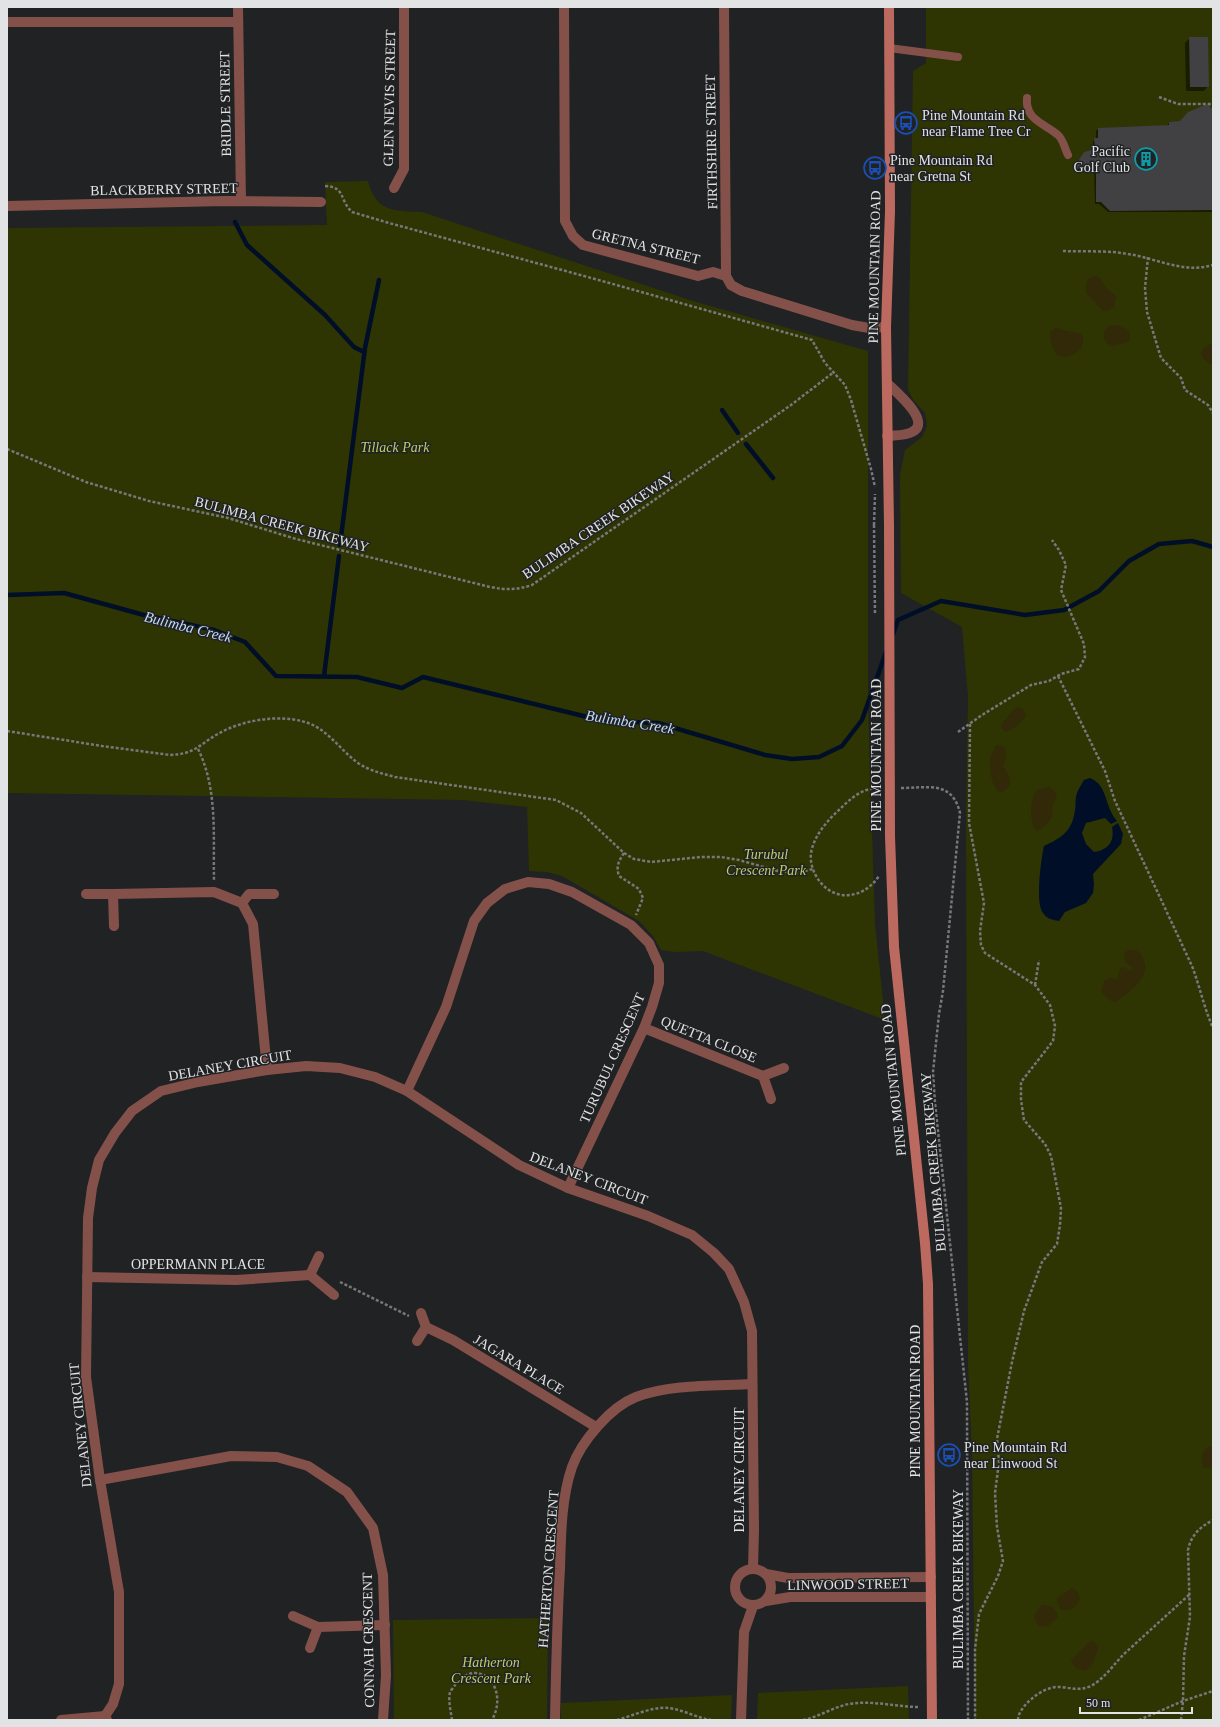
<svg xmlns="http://www.w3.org/2000/svg" width="1220" height="1727" font-family="'Times New Roman',serif">
<style>
.green{fill:#2e3503}
.sand{fill:#312907}
.water{fill:#000f27}
.shadow{fill:#0007}
.lines{fill:none;stroke-linecap:round;stroke-linejoin:round}
.stream{stroke:#000f27;stroke-width:4.5}
.building{fill:#414042}
.path{stroke:#77787a;stroke-width:2.5;stroke-dasharray:3 2;stroke-linecap:butt}
.lane{stroke:#84514a;stroke-width:8}
.street{stroke:#84514a;stroke-width:10}
.secondary{stroke:#bc6a60;stroke-width:10}
.path-bridge{stroke:#77787a;stroke-width:2.5;stroke-dasharray:3 2;stroke-linecap:butt}
.secondary-bridge{stroke:#bc6a60;stroke-width:10}
.labels{text-anchor:middle;stroke-width:3;stroke-linejoin:round;paint-order:stroke}
.street-label{font-size:14px;fill:#e2e3e4;stroke:#202224}
.poi-label{font-size:14px;fill:#e2e3e4;stroke:#202224;text-anchor:start}
.park-label{font-size:14px;font-style:italic;fill:#bccd69;stroke:#202224}
.water-label{font-size:15px;font-style:italic;fill:#c0dcfa;stroke:#202224}
</style>
<rect width="100%" height="100%" fill="#202224"/>
<g class="green">
<polygon points="926,7 1213,7 1213,1720 975,1720 972,1454 968,1366 966,826 968,697 962,627 901,593 900,475 905,450 922,437 927,426 925,413 914,401 908,390 913,71 926,63"/>
<path d="M368,181C376,212 394,211 422,212L693,301L868,351V703L875,923L885,1020L703,951L674,952L661,950L653,936L639,921L562,876L547,872L529,871L527,807L463,800L7,793V228L327,225L325,182Z"/>
<polygon points="548,1618 547,1720 394,1720 393,1620"/>
<polygon points="908,1686 909,1720 757,1720 758,1693"/>
<polygon points="732,1695 731,1720 561,1720 561,1703"/>
</g>
<g class="sand">
<path d="M1095,276C1103,278 1102,282 1107,288C1110,292 1113,292 1116,297L1114,307L1107,311L1102,310L1086,293V284L1089,278Z"/>
<path d="M1113,325L1119,326L1128,330L1130,336V341L1114,346L1108,344C1101,336 1103,327 1113,325Z"/>
<path d="M1055,328C1059,328 1060,329 1064,330C1075,334 1089,330 1081,348C1064,366 1050,355 1050,332Z"/>
<polygon points="1211,344 1213,345 1213,364 1210,364 1203,358 1201,353 1204,348"/>
<path d="M1018,707C1024,709 1026,711 1026,717L1014,728L1006,732L1002,729L1001,725L1014,709Z"/>
<path d="M996,745H1001L1005,748L1006,757L1003,766C1010,777 1016,786 1000,793C992,788 989,770 990,760C990,755 994,750 996,745Z"/>
<path d="M1047,787H1050C1059,795 1058,797 1052,806C1055,817 1047,826 1037,831C1029,825 1030,800 1035,793C1038,789 1042,788 1047,787Z"/>
<path d="M1128,950C1135,949 1141,951 1143,958C1152,978 1129,992 1116,1002C1109,1001 1104,997 1101,990L1105,980L1111,978L1117,980L1119,970L1122,967L1131,971L1133,968L1125,962L1124,953Z"/>
<polygon points="1213,1446 1213,1467 1204,1468 1202,1460 1203,1452 1208,1447"/>
<path d="M1072,1588C1079,1591 1083,1600 1076,1606C1072,1610 1066,1610 1061,1610L1058,1604L1057,1598Z"/>
<path d="M1042,1605C1051,1605 1057,1609 1058,1617L1050,1625L1041,1627L1037,1624L1034,1617L1037,1611Z"/>
<path d="M1093,1641L1098,1646C1096,1656 1094,1667 1084,1671C1077,1669 1073,1667 1071,1660L1089,1642Z"/>
</g>
<path class="water" d="M1090,778C1108,785 1104,806 1117,821L1111,824L1105,818L1086,823L1082,833L1086,844L1094,852C1108,850 1115,842 1112,827L1118,823L1123,834L1121,844L1093,874L1094,885L1093,893L1086,903L1065,912L1059,921C1053,920 1047,919 1043,913C1035,903 1041,859 1044,846C1063,837 1072,831 1075,810C1076,806 1075,801 1076,797C1077,791 1081,785 1084,780Z"/>
<g class="shadow">
<polygon points="1190,38 1208,86 1204,91 1186,91 1185,43"/>
<polygon points="1209,109 1213,109 1213,212 1108,212 1099,204 1095,204 1094,170 1073,170 1083,156 1093,150 1093,141 1096,139 1096,131 1098,129 1167,126 1169,123 1180,122"/>
</g>
<g class="lines">
<g class="stream">
<polyline points="235,222 247,245 325,315 354,347 364,352"/>
<polyline points="722,410 738,433"/>
<polyline points="746,444 773,478"/>
<polyline points="340,545 365,348 379,280"/>
<polyline points="7,595 64,593 144,615 214,630 245,642 276,676 357,677 402,688 423,677 604,721 658,723 765,755 792,759 819,757 842,746 862,720 886,652"/>
<polyline points="893,634 898,620 941,601 1025,615 1064,610 1099,591 1129,561 1159,544 1192,541 1213,547"/>
<polyline points="324,676 339,556"/>
</g>
</g>
<g class="building">
<polygon points="1189,37 1208,37 1209,87 1190,87"/>
<polygon points="1210,103 1210,108 1213,108 1213,210 1110,211 1101,202 1096,202 1096,168 1073,169 1084,152 1095,149 1094,138 1098,138 1098,128 1169,125 1169,122 1180,121 1188,112"/>
</g>
<g class="lines">
<g class="path">
<polyline points="1159,97 1178,104 1213,104"/>
<path d="M325,186C346,187 339,200 352,212L389,223L595,279L812,340L825,363L845,385L851,400L871,469L875,487"/>
<path d="M1063,251C1084,252 1106,250 1128,254C1156,258 1183,274 1213,265"/>
<polyline points="1148,257 1145,288 1147,312 1161,358 1181,378 1185,390 1208,405 1213,413"/>
<path d="M7,449L86,482L149,501L228,518L296,539L490,587C506,590 517,590 532,585L791,405L834,372"/>
<polyline points="874,525 875,494"/>
<path d="M1058,676L1105,771L1115,801L1192,966C1200,987 1204,1008 1213,1028"/>
<polyline points="970,724 969,823 984,903 980,931 981,945 985,953 1035,985 1050,1005 1055,1026 1053,1041 1021,1082 1021,1100 1024,1120 1045,1144 1051,1156 1061,1208 1060,1225 1057,1244 1042,1262 1024,1311 1012,1362 997,1439 999,1462 995,1493 997,1527 1003,1561 998,1576 979,1614 975,1649 975,1720"/>
<path d="M7,731L102,746L170,755C194,754 198,746 216,735C241,720 278,714 305,722C327,728 340,750 358,763C370,771 381,773 395,777L556,800L581,813L624,853L634,859L651,862L701,857H721L739,860L778,871L797,873L813,869"/>
<polyline points="958,732 982,715 1031,685 1049,681 1061,674 1079,669 1085,657 1084,644 1061,590 1066,565 1059,550 1052,540"/>
<path d="M198,749C218,789 213,836 214,880"/>
<path d="M878,788C863,788 851,798 841,808C828,820 814,835 811,853C810,860 812,868 815,874C830,903 862,901 879,876"/>
<path d="M901,788C928,788 952,780 960,813L943,991L939,1014L933,1072L935,1103L967,1402L968,1720"/>
<path d="M624,853C618,862 616,867 619,876L639,889L643,898L636,915"/>
<polyline points="1035,985 1039,960"/>
<polyline points="340,1282 409,1316"/>
<path d="M452,1720C451,1712 448,1701 450,1692C451,1690 454,1687 455,1685C478,1655 510,1687 492,1720"/>
<path d="M617,1720C632,1716 653,1706 669,1708C684,1710 697,1718 711,1720"/>
<path d="M803,1720C819,1717 833,1707 849,1704C873,1700 896,1707 920,1707"/>
<path d="M1018,1720C1018,1714 1022,1709 1026,1704C1035,1695 1047,1686 1061,1687C1071,1688 1080,1691 1091,1686C1104,1679 1114,1664 1124,1654C1146,1634 1168,1614 1190,1594"/>
<polyline points="1139,1720 1183,1701 1213,1691"/>
<path d="M1181,1720L1183,1701L1184,1656L1190,1617L1188,1550C1191,1535 1200,1527 1213,1520"/>
</g>
<g class="lane">
<polyline points="889,48 958,57"/>
<path d="M1027,98C1025,120 1044,123 1058,135C1063,139 1065,149 1068,155"/>
</g>
<g class="street">
<polyline points="238,7 241,201"/>
<polyline points="564,7 565,221 573,236 583,245 698,276 713,272 726,276 731,285 742,291 852,325 869,328 886,327"/>
<polyline points="724,7 726,276"/>
<polyline points="7,22 238,22"/>
<polyline points="394,188 404,169 404,7"/>
<polyline points="7,206 225,201 321,202"/>
<path d="M887,383C895,391 933,422 912,432C905,436 895,435 887,436"/>
<polyline points="86,894 113,894 114,926"/>
<polyline points="113,894 214,892 242,903 253,924 267,1070"/>
<polyline points="242,903 249,894 274,894"/>
<polyline points="644,1028 763,1076"/>
<polyline points="407,1091 446,1007 474,921 487,903 505,889 528,882 549,884 572,892 631,925 649,943 659,965 659,983 652,1007 644,1028 568,1188"/>
<polyline points="771,1099 763,1076 784,1068"/>
<polyline points="319,1256 310,1275 334,1295"/>
<polyline points="87,1277 236,1280 310,1275"/>
<polyline points="426,1327 453,1340 596,1427"/>
<polyline points="417,1341 426,1327 421,1313"/>
<polyline points="100,1480 231,1456 277,1457 308,1466 347,1492 373,1528 383,1575 386,1675 383,1720"/>
<circle cx="753" cy="1587" r="18"/>
<polyline points="766,1574 788,1578 931,1577"/>
<polyline points="766,1601 790,1597 931,1597"/>
<polyline points="293,1616 318,1627 310,1648"/>
<polyline points="318,1627 385,1625"/>
<polyline points="61,1720 105,1716"/>
<polyline points="107,1720 105,1716 113,1704 119,1684 119,1592 100,1480 86,1377 88,1218 92,1188 99,1160 115,1133 132,1111 161,1091 198,1082 267,1070 306,1066 340,1068 375,1077 407,1091 519,1165 568,1188 648,1216 692,1235 714,1253 729,1269 744,1302 752,1331 754,1530 753,1569"/>
<path d="M555,1720C556,1670 557,1619 560,1569C561,1536 561,1499 572,1467C581,1442 610,1407 636,1397C670,1384 716,1386 752,1384"/>
<polyline points="741,1720 744,1632 753,1606"/>
</g>
<g class="secondary">
<polyline points="889,526 886,327 890,211 889,7"/>
<polyline points="890,836 894,947 925,1243 928,1284 932,1720"/>
</g>
<polyline class="path-bridge" points="874,525 875,615"/>
<polyline class="secondary-bridge" points="889,526 890,836"/>
</g>
<defs>
<g id="bus-ring" transform="scale(1.15)"><circle r="9.5" fill="#202224" stroke="#1a4fb4" stroke-width="1.5"/><path d="M-5-6H5V4H4V6H2V4H-2V6H-4V4H-5ZM-3.5-4V0h7V-4ZM-3.5 1.2v1.5H-2V1.2ZM2 1.2v1.5H3.5V1.2Z" fill="#1a4fb4"/></g>
<g id="building-ring" transform="scale(1.15)"><circle r="9.5" fill="#202224" stroke="#0f9aa8" stroke-width="1.5"/><path d="M-4-6H4V6H1V3H-1V6H-4ZM-2.5-4.3h1.7v1.8h-1.7ZM.8-4.3h1.7v1.8H.8ZM-2.5-1h1.7V.8h-1.7ZM.8-1h1.7V.8H.8Z" fill="#0f9aa8"/></g>
</defs>
<g fill-rule="evenodd">
<use href="#bus-ring" x="906" y="123"/>
<use href="#building-ring" x="1146" y="159"/>
<use href="#bus-ring" x="875" y="168"/>
<use href="#bus-ring" x="949" y="1455"/>
</g>
<g class="labels">
<g class="street-label">
<text transform="translate(389 98) rotate(-89)" y="5">GLEN NEVIS STREET</text>
<text transform="translate(225 104) rotate(-91)" y="5">BRIDLE STREET</text>
<text transform="translate(711 142) rotate(-91)" y="5">FIRTHSHIRE STREET</text>
<text transform="translate(164 189) rotate(-1)" y="5">BLACKBERRY STREET</text>
<text transform="translate(646 246) rotate(14)" y="5">GRETNA STREET</text>
<text transform="translate(874 267) rotate(-89)" y="5">PINE MOUNTAIN ROAD</text>
<text transform="translate(282 524) rotate(15)" y="5">BULIMBA CREEK BIKEWAY</text>
<text transform="translate(598 525) rotate(-34)" y="5">BULIMBA CREEK BIKEWAY</text>
<text transform="translate(876 755) rotate(-90)" y="5">PINE MOUNTAIN ROAD</text>
<text transform="translate(709 1039) rotate(22)" y="5">QUETTA CLOSE</text>
<text transform="translate(612 1058) rotate(-66)" y="5">TURUBUL CRESCENT</text>
<text transform="translate(230 1065) rotate(-10)" y="5">DELANEY CIRCUIT</text>
<text transform="translate(893 1080) rotate(-96)" y="5">PINE MOUNTAIN ROAD</text>
<text transform="translate(933 1162) rotate(-95)" y="5">BULIMBA CREEK BIKEWAY</text>
<text transform="translate(589 1178) rotate(21)" y="5">DELANEY CIRCUIT</text>
<text x="198" y="1269">OPPERMANN PLACE</text>
<text transform="translate(519 1364) rotate(31)" y="5">JAGARA PLACE</text>
<text transform="translate(915 1401) rotate(-90)" y="5">PINE MOUNTAIN ROAD</text>
<text transform="translate(80 1425) rotate(-96)" y="5">DELANEY CIRCUIT</text>
<text transform="translate(739 1470) rotate(-90)" y="5">DELANEY CIRCUIT</text>
<text transform="translate(548 1569) rotate(-86)" y="5">HATHERTON CRESCENT</text>
<text transform="translate(958 1579) rotate(-90)" y="5">BULIMBA CREEK BIKEWAY</text>
<text transform="translate(848 1584) rotate(-1)" y="5">LINWOOD STREET</text>
<text transform="translate(368 1640) rotate(-91)" y="5">CONNAH CRESCENT</text>
</g>
<g class="poi-label">
<text x="922" y="120">Pine Mountain Rd<tspan x="922" dy="16">near Flame Tree Cr</tspan></text>
<text x="1130" y="156" text-anchor="end">Pacific<tspan x="1130" dy="16">Golf Club</tspan></text>
<text x="890" y="165">Pine Mountain Rd<tspan x="890" dy="16">near Gretna St</tspan></text>
<text x="964" y="1452">Pine Mountain Rd<tspan x="964" dy="16">near Linwood St</tspan></text>
</g>
<g class="park-label">
<text x="395" y="452">Tillack Park</text>
<text x="766" y="859">Turubul<tspan x="766" dy="16">Crescent Park</tspan></text>
<text x="491" y="1667">Hatherton<tspan x="491" dy="16">Crescent Park</tspan></text>
</g>
<g class="water-label">
<text transform="translate(188 627) rotate(14)" y="5">Bulimba Creek</text>
<text transform="translate(630 722) rotate(9)" y="5">Bulimba Creek</text>
</g>
</g>
<rect width="1220" height="1727" fill="none" stroke="#e2e3e4" stroke-width="16"/>
<path d="M1080 1707v6h112v-6" fill="none" stroke="#e2e3e4" stroke-width="2"/>
<text x="1086" y="1707" font-size="12" fill="#e2e3e4" stroke="#202224" stroke-width="3" paint-order="stroke">50 m</text>
</svg>
